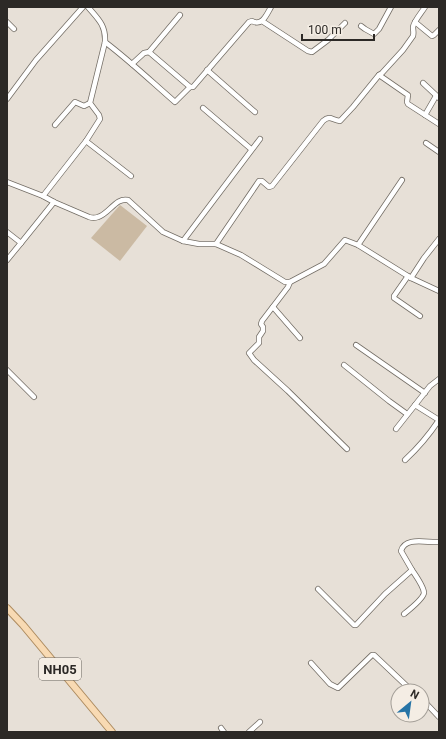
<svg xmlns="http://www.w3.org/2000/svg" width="446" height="739" font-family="Roboto,sans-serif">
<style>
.green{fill:#cbbaa3}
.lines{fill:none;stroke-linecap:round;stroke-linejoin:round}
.minor-casing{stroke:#746e66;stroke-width:6}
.major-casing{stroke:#ae8c60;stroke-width:8}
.minor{stroke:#fff;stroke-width:4.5}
.major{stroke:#f8dab3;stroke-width:6}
.labels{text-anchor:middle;stroke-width:3;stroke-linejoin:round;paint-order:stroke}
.shield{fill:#f4ede4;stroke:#68645f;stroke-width:1}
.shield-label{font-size:13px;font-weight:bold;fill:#2c2926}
</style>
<rect width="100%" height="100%" fill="#e7e0d7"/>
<polygon class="green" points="120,205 147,226 120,261 91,238"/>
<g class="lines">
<g class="minor-casing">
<g id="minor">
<path d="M88,7C98,19 106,25 105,42L90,103L99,115L100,119L86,141L43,196L54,202L89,217C92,218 95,218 98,217C109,214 116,197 128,200L163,232L183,241L199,244H216L241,255L285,282H290L324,264L345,240L358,245L411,278L439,291"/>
<polyline points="262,21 308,51 312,52 328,40 345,23"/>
<polyline points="7,22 14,29"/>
<polyline points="415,22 432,36 434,35 439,30"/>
<polyline points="361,26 365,29 374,34 379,29 391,7"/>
<path d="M105,42C130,61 152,82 175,102L190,87H193L249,22L252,21C262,27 267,14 271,7"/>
<polyline points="149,52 180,15"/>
<polyline points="132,64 144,53 149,52 190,87"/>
<polyline points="207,70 255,112"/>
<polyline points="379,75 405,93 408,95 407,102 408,104 439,124"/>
<polyline points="423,83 439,98"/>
<polyline points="7,99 36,60 83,7"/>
<polyline points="203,108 251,149"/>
<polyline points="425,115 436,96"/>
<polyline points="55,125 75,102 84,106 90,103"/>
<polyline points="86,141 131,176"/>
<polyline points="426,143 439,152"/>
<polyline points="7,182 43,196"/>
<polyline points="7,232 21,243"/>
<polyline points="183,241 260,139"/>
<path d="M216,244L259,181H262L269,187L272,186L323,121C330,115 332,120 340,121L353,107L379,75L382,73L403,50L413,36C414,33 413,30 413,27C414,21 422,12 425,7"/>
<polyline points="358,245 402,180"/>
<polyline points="7,260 21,243 54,202"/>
<polyline points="408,276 394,296 394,298 420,316"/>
<polyline points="411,278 424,258 439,239"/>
<polyline points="290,282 288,287 262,321 261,324 263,327 263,331 259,337 259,343 249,353 254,360 288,391 347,449"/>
<polyline points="273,307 300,338"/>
<polyline points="356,345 425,393"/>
<polyline points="344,365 389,401 407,414"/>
<polyline points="7,370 34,397"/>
<polyline points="415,405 430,386 439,379"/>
<polyline points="396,429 415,405 439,420"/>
<path d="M405,460C418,448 429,435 439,420"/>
<path d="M318,589L354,625H356L385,594L412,570L401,551C405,536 427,543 439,542"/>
<path d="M404,614C409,610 423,599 424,593C424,587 416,576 412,570"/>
<polyline points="311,663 330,684 338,688 372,655 374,655 412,691"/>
<polyline points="422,699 439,717"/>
<polyline points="221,728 224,732"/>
<polyline points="249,732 260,722"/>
</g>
</g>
<g class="major-casing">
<polyline id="major" points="7,608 23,625 112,732"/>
</g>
<use href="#minor" class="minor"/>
<use href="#major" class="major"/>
</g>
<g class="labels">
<rect class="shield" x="39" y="658" width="42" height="22" rx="3"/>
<g class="shield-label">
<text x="60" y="674">NH05</text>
</g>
</g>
<rect width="446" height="739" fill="none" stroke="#2c2926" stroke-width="16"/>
<g transform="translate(410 703) rotate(29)"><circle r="19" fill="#f4ede4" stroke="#a49f98"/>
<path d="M0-3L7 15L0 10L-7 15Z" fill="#2674a6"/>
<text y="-6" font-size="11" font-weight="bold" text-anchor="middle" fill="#2c2926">N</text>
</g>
<path d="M302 34v6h72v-6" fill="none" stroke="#2c2926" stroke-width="2"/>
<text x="308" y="34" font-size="12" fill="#2c2926" stroke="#f4ede4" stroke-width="3" paint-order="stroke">100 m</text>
</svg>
